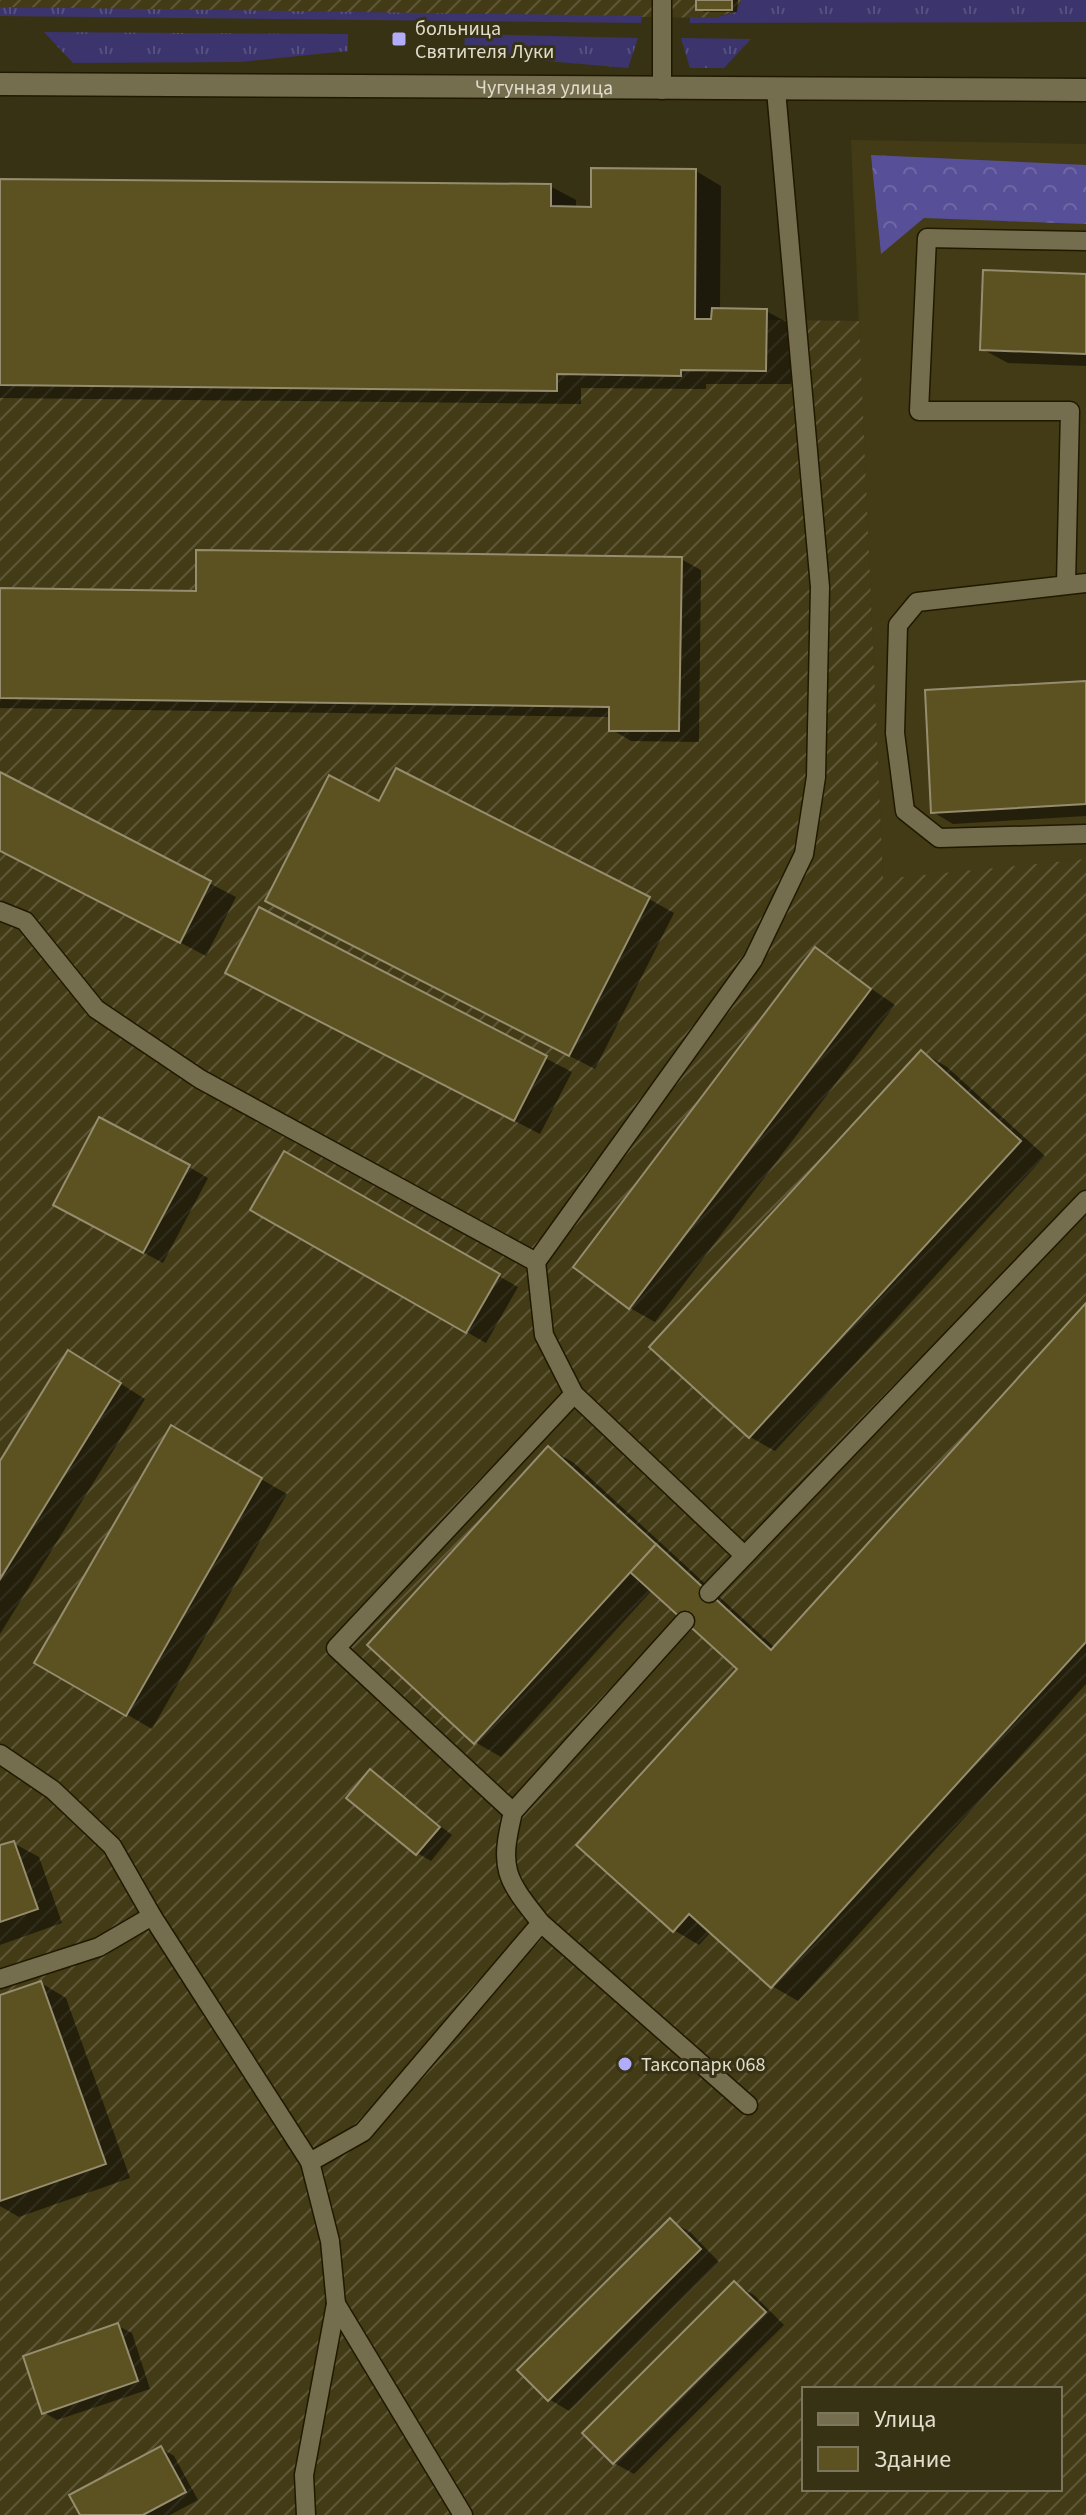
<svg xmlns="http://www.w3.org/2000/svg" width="1086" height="2515" font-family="'Source Sans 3',sans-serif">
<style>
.built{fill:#433b16}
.industrial{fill:url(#industrial-furrows);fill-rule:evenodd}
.grass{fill:url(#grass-tufts)}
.forest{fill:url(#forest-crowns)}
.shadow{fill:#0007}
.building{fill:#5c5120;stroke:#958d6e;stroke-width:2}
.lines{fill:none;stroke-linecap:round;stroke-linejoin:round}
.service-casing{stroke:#201900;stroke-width:21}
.minor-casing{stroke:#201900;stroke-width:25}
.service{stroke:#746d4e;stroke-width:18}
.minor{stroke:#746d4e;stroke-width:22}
.poi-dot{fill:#b1adfa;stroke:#383215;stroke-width:3}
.labels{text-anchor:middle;stroke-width:6;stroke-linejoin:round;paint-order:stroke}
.poi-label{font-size:20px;fill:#e1ddcd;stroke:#383215;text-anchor:start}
.street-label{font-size:20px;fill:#e1ddcd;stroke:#383215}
</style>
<defs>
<pattern id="industrial-furrows" width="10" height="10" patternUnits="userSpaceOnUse" patternTransform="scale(2)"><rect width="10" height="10" fill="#433b16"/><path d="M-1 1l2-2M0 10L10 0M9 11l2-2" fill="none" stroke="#5e5737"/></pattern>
<pattern id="grass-tufts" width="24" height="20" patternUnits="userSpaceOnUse" patternTransform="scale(2)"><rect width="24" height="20" fill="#3b346d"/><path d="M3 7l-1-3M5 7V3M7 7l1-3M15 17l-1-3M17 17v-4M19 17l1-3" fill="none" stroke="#575181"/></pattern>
<pattern id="forest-crowns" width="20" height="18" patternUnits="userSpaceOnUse" patternTransform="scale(2)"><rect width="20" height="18" fill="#574f98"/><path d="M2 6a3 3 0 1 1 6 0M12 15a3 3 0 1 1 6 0" fill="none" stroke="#6f68a5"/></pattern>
</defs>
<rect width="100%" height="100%" fill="#383215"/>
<polygon class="built" points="851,140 1086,144 1086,859 883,880"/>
<g class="industrial">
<polygon points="0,0 741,0 737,11 713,18 0,7"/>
<path d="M591,168L696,169L695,319H711L712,308L767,309V320L859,321L883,879L1086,859V2515H0V179L551,184L552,206L590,207ZM804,2389H1060V2489H804Z"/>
</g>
<g class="grass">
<polygon points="741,0 1086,0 1086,22 690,23 690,17 714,18 736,12"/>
<polygon points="0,7 642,16 641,23 0,16"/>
<polygon points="44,32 348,34 348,51 240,62 73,63"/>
<polygon points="465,34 638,38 628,68 464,54"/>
<polygon points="681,38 751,39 724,68 690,68"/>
</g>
<polygon class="forest" points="871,155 1086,165 1086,224 924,218 881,254"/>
<g class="shadow">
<polygon points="698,0 738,0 737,12 704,12 698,8"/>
<polygon points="696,171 721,186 720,310 766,311 792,325 791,384 706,384 706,389 581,388 581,404 0,398 0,181 550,186 576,200 576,209 593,209"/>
<polygon points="1086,276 1086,366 1008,363 982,349"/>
<polygon points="681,559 701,570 699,742 631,741 611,729 611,717 0,708 0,590 198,593"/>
<polygon points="1086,683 1086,816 953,824 933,812"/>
<polygon points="0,775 236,897 206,956 0,848"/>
<polygon points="380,804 649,899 674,913 595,1069 293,915"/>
<polygon points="260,910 572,1072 540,1134 253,986"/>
<polygon points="815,950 895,1005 655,1322 630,1308"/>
<polygon points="922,1052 947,1067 1045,1156 775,1451 750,1437"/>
<polygon points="285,1154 518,1287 486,1343 253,1209"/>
<polygon points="189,1167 208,1178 163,1263 75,1216"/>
<polygon points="1086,1306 1086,1684 798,2001 772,1986 712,1931 699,1945 674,1930 739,1668 653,1589 501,1757 475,1742 548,1448 574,1463 775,1648"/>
<polygon points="94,1367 145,1399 0,1634 0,1465"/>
<polygon points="171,1427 287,1494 152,1729 36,1662"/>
<polygon points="370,1772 452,1835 431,1861 417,1853"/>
<polygon points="13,1843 39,1857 62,1923 0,1945 0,1847"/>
<polygon points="41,1983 66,1998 130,2178 19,2217 0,2206 0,1997"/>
<polygon points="670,2221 690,2232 719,2262 569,2411 549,2399"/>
<polygon points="735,2284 754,2295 784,2325 634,2474 614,2463"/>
<polygon points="118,2326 132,2333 150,2389 57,2420 43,2412"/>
<polygon points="161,2448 174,2456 198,2500 170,2515 82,2515"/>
</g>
<g class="building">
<rect x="696" y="0" width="36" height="10"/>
<polygon points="591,168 696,169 695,319 711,319 712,308 767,309 766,371 681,370 681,376 557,374 557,391 0,385 0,179 551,184 551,206 591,207"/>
<polygon points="983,270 1086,274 1086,354 980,350"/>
<polygon points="196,550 682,557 679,731 609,731 609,707 0,698 0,588 196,591"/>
<polygon points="1086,681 1086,804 931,813 925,690"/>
<polygon points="396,768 650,897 569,1056 265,901 329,775 379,801"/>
<polygon points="0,772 211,881 180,943 0,851"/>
<polygon points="259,907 547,1056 514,1121 225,973"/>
<polygon points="815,947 871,989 629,1309 573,1267"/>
<polygon points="921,1050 1021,1141 749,1438 649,1347"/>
<polygon points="99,1117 190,1165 143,1253 53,1205"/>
<polygon points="284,1151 500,1274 466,1333 250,1210"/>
<polygon points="1086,1303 1086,1642 771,1988 689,1914 673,1932 576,1845 737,1669 630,1572 656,1544 771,1650"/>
<polygon points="68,1350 121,1383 0,1579 0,1461"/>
<polygon points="171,1425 262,1478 126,1716 34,1663"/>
<polygon points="548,1446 656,1544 474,1744 367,1645"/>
<polygon points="370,1769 440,1827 416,1855 346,1798"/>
<polygon points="14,1841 38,1909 0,1922 0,1845"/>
<polygon points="41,1981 106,2164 0,2201 0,1995"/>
<polygon points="670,2218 701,2249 548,2401 517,2370"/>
<polygon points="734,2281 766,2312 613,2464 582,2433"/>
<polygon points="118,2323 138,2381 42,2414 23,2356"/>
<polygon points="161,2446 186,2492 143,2515 80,2515 69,2495"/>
</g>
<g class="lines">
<g class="service-casing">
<g id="service">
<polyline points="662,90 662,0"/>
<polyline points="1086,583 917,602 898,625 895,733 905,811 939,838 1086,834"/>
<polyline points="1066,584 1070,411 919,411 927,238 1086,241"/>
<polyline points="0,911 25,921 96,1009 200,1079 536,1262 753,960 804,854 816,777 820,587 776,90"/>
<polyline points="536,1262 544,1335 574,1394 744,1555"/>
<polyline points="709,1593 1086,1200"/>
<path d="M685,1621L513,1812C499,1869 505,1878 541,1923L748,2105"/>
<polyline points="0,1754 53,1790 112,1846 152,1916 310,2162 330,2241 336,2304 304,2475 306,2515"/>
<polyline points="513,1812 336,1648 574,1394"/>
<polyline points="0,1979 99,1947 152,1916"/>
<polyline points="310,2162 363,2132 541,1923"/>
<polyline points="336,2304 463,2515"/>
</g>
</g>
<g class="minor-casing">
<g id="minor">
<path id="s1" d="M0,84L1086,90"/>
</g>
</g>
<use href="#service" class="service"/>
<use href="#minor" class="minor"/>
</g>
<g class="poi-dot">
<rect x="391" y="31" width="16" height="16" rx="4"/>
<circle cx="625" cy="2064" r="8"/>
</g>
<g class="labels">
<g class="poi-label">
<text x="415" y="35">больница<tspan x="415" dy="23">Святителя Луки</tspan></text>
<text x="641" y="2071">Таксопарк 068</text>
</g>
<g class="street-label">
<text dy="7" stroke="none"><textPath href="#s1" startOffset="544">Чугунная улица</textPath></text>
</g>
</g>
<rect x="802" y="2387" width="260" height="104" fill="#383215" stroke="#7c765f" stroke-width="2"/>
<rect x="818" y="2413" width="40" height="12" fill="#746d4e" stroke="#7c765f" stroke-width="2"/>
<text x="874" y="2427" font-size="24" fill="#e1ddcd">Улица</text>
<rect x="818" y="2447" width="40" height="24" fill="#5c5120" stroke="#7c765f" stroke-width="2"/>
<text x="874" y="2467" font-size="24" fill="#e1ddcd">Здание</text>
</svg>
